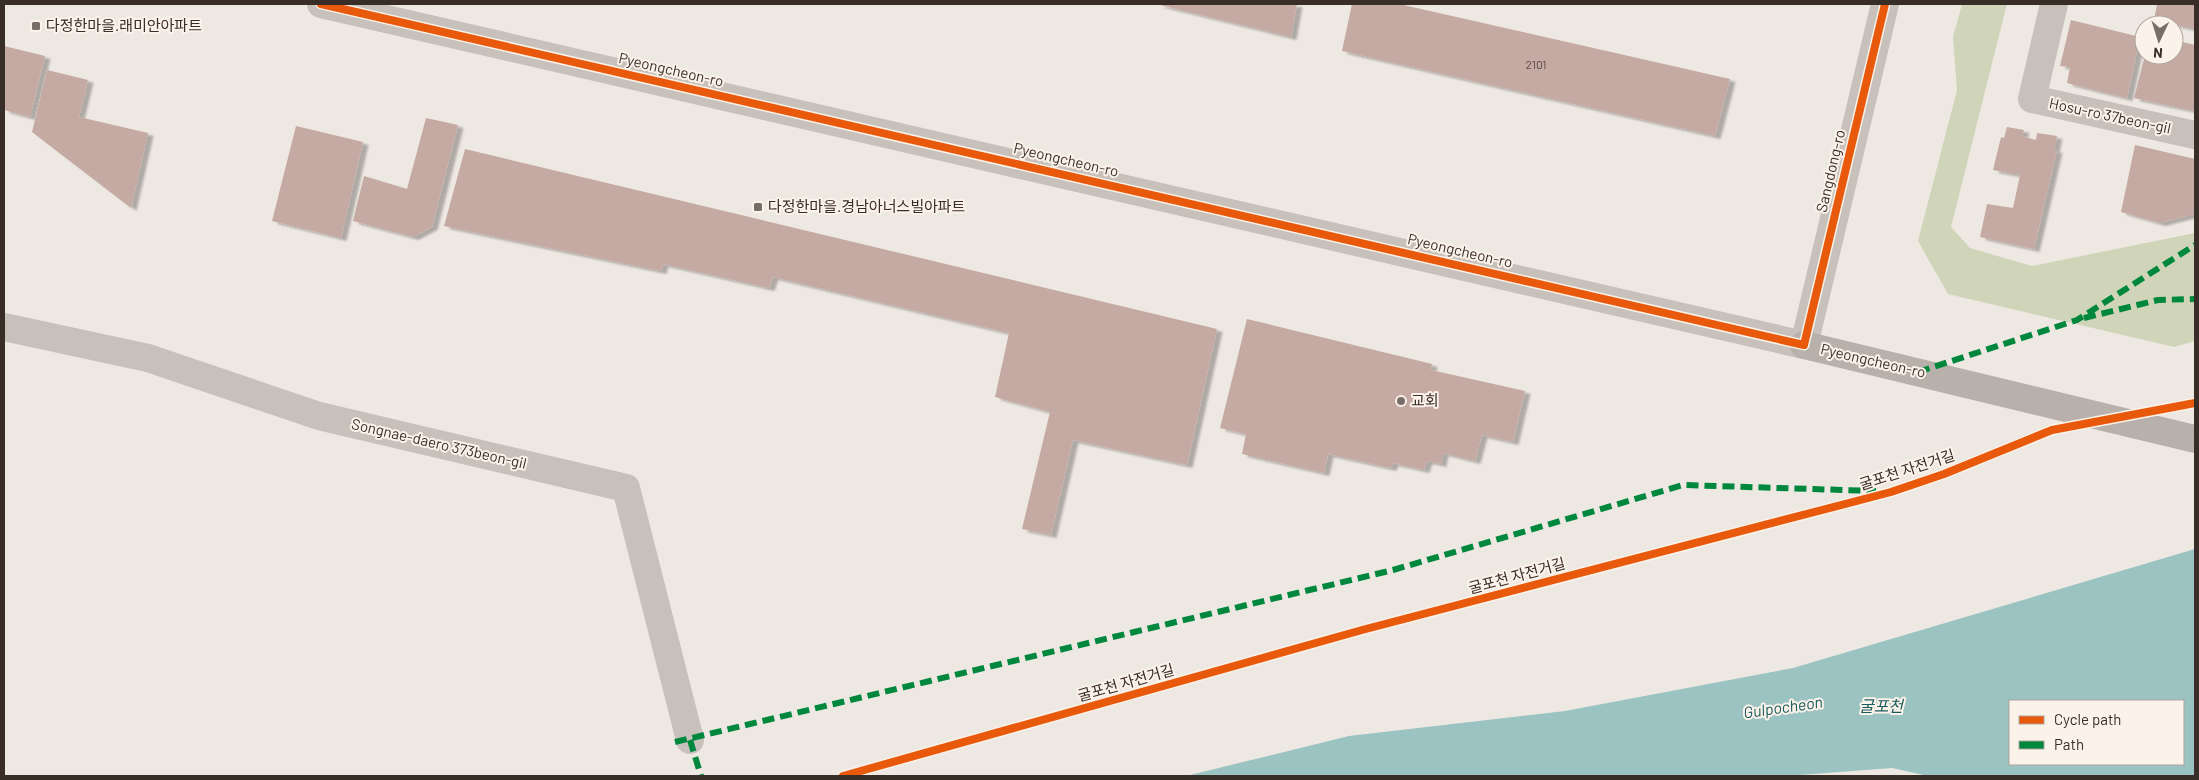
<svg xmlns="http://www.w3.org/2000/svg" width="2199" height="780" font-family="Barlow,'Noto Sans KR',sans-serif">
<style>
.green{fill:#d0d5ba}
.water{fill:#9bc3c2;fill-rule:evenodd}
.building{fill:#c4aaa2;filter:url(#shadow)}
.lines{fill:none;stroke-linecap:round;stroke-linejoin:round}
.minor{stroke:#c8c0ba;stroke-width:28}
.tertiary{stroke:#c8c0ba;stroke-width:28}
.secondary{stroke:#b8b0aa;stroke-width:28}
.quiet{stroke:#00873e;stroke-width:6;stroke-dasharray:12 6;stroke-linecap:butt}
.cycleway-casing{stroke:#fbf2e9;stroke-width:11}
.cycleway{stroke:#e8590c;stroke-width:8}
.poi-dot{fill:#786e69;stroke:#fbf2e9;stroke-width:2}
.labels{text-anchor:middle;stroke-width:4;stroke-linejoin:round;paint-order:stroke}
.number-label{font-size:12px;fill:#5c4c46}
.poi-label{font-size:15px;fill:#392d28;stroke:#fbf2e9;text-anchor:start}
.street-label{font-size:15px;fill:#392d28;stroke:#fbf2e9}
.water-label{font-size:16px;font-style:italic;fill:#195c5f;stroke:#fbf2e9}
</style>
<defs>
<filter id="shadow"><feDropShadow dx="5.5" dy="3" stdDeviation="1" flood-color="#0004"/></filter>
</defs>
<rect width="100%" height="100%" fill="#eee8e2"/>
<polygon class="green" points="1962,4 2007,4 1951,227 1970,248 2032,266 2195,233 2195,341 2174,347 1948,294 1918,241 1957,90 1953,37"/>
<path class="water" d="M2195,549V776H1928L1892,768L1787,776H1186L1349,736L1565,711L1793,668ZM2010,701H2183V764H2010Z"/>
<g class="building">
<polygon points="1156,4 1297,4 1291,37"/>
<polygon points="1352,4 1399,4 1730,79 1715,136 1342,51"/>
<polygon points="2157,4 2195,4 2195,29 2154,20"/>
<polygon points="2071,20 2140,37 2127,98 2067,83 2070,67 2060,66"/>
<polygon points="2174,40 2195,45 2195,111 2134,98 2145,55 2174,55"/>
<polygon points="4,46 45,56 30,117 4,110"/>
<polygon points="47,70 88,80 79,117 148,133 131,208 32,132"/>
<polygon points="426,118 458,125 432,227 413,237 353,221 364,176 407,189"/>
<polygon points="296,126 363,142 341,238 272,221"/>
<polygon points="2007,127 2024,130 2022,136 2036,140 2037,133 2057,136 2054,150 2057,150 2034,249 1980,237 1987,204 2013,208 2020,175 1993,170 2001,137 2004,138"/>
<polygon points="2135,145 2195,159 2195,214 2160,223 2121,212"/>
<polygon points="465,149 1217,329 1187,465 1073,440 1051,535 1022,529 1050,412 995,397 1009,333 773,277 769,288 663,264 661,271 444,226"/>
<polygon points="1247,319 1432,364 1431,370 1525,391 1513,442 1482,435 1475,461 1443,453 1441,464 1427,461 1424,470 1393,463 1391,468 1328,454 1324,473 1242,454 1246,434 1220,428"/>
</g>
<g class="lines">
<g class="minor">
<polyline points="321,4 1804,345"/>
<polyline points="2054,4 2032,99 2195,135"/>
<polyline points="4,327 148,358 319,416 626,488 690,740"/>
</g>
<polyline class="tertiary" points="1804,345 1885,4"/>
<polyline class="secondary" points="1804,345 2195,439"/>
<g class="quiet">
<polyline points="2084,318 2158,300 2195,299"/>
<polyline points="1918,372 2077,320 2195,245"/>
<polyline points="690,740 701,776"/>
<polyline points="675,742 1393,570 1683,485 1876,491"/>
</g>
<g class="cycleway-casing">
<g id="cycleway">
<polyline points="321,4 1804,345 1885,4"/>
<polyline points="843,776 1362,630 1891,492 1944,474 2052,430 2195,403"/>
</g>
</g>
<use href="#cycleway" class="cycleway"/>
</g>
<g class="poi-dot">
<rect x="31" y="21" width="10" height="10" rx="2.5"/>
<rect x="753" y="202" width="10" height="10" rx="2.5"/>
<circle cx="1401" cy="401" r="5"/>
</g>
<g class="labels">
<g class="number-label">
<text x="1536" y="69">2101</text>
</g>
<g class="poi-label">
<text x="46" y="31">다정한마을.래미안아파트</text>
<text x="768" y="212">다정한마을.경남아너스빌아파트</text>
<text x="1411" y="406">교회</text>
</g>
<g class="street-label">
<text transform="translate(671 70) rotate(13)" y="5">Pyeongcheon-ro</text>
<text transform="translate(2110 116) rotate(12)" y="5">Hosu-ro 37beon-gil</text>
<text transform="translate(1066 160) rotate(13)" y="5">Pyeongcheon-ro</text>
<text transform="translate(1831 171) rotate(-77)" y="5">Sangdong-ro</text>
<text transform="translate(1460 251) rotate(13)" y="5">Pyeongcheon-ro</text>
<text transform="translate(1873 361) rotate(13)" y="5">Pyeongcheon-ro</text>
<text transform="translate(439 444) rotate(13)" y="5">Songnae-daero 373beon-gil</text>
<text transform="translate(1907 470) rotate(-18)" y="5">굴포천 자전거길</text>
<text transform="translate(1517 576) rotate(-15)" y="5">굴포천 자전거길</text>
<text transform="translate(1126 683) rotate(-16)" y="5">굴포천 자전거길</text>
</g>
<g class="water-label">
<text x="1881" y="712">굴포천</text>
<text transform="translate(1783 707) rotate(-8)" y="6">Gulpocheon</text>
</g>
</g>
<rect width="2199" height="780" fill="none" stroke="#392d28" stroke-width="10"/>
<rect x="2009" y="700" width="175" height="65" fill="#fbf2e9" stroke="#ada39c"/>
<rect x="2019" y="716" width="25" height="8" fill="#e8590c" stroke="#ada39c"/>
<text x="2054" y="725" font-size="15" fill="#392d28">Cycle path</text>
<rect x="2019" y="741" width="25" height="8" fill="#00873e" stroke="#ada39c"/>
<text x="2054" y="750" font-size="15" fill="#392d28">Path</text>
<g transform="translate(2159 40) rotate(184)"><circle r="24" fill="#fbf2e9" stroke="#ada39c"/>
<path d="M0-4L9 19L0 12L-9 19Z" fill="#786e69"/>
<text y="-8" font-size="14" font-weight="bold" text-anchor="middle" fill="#392d28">N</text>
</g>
</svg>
